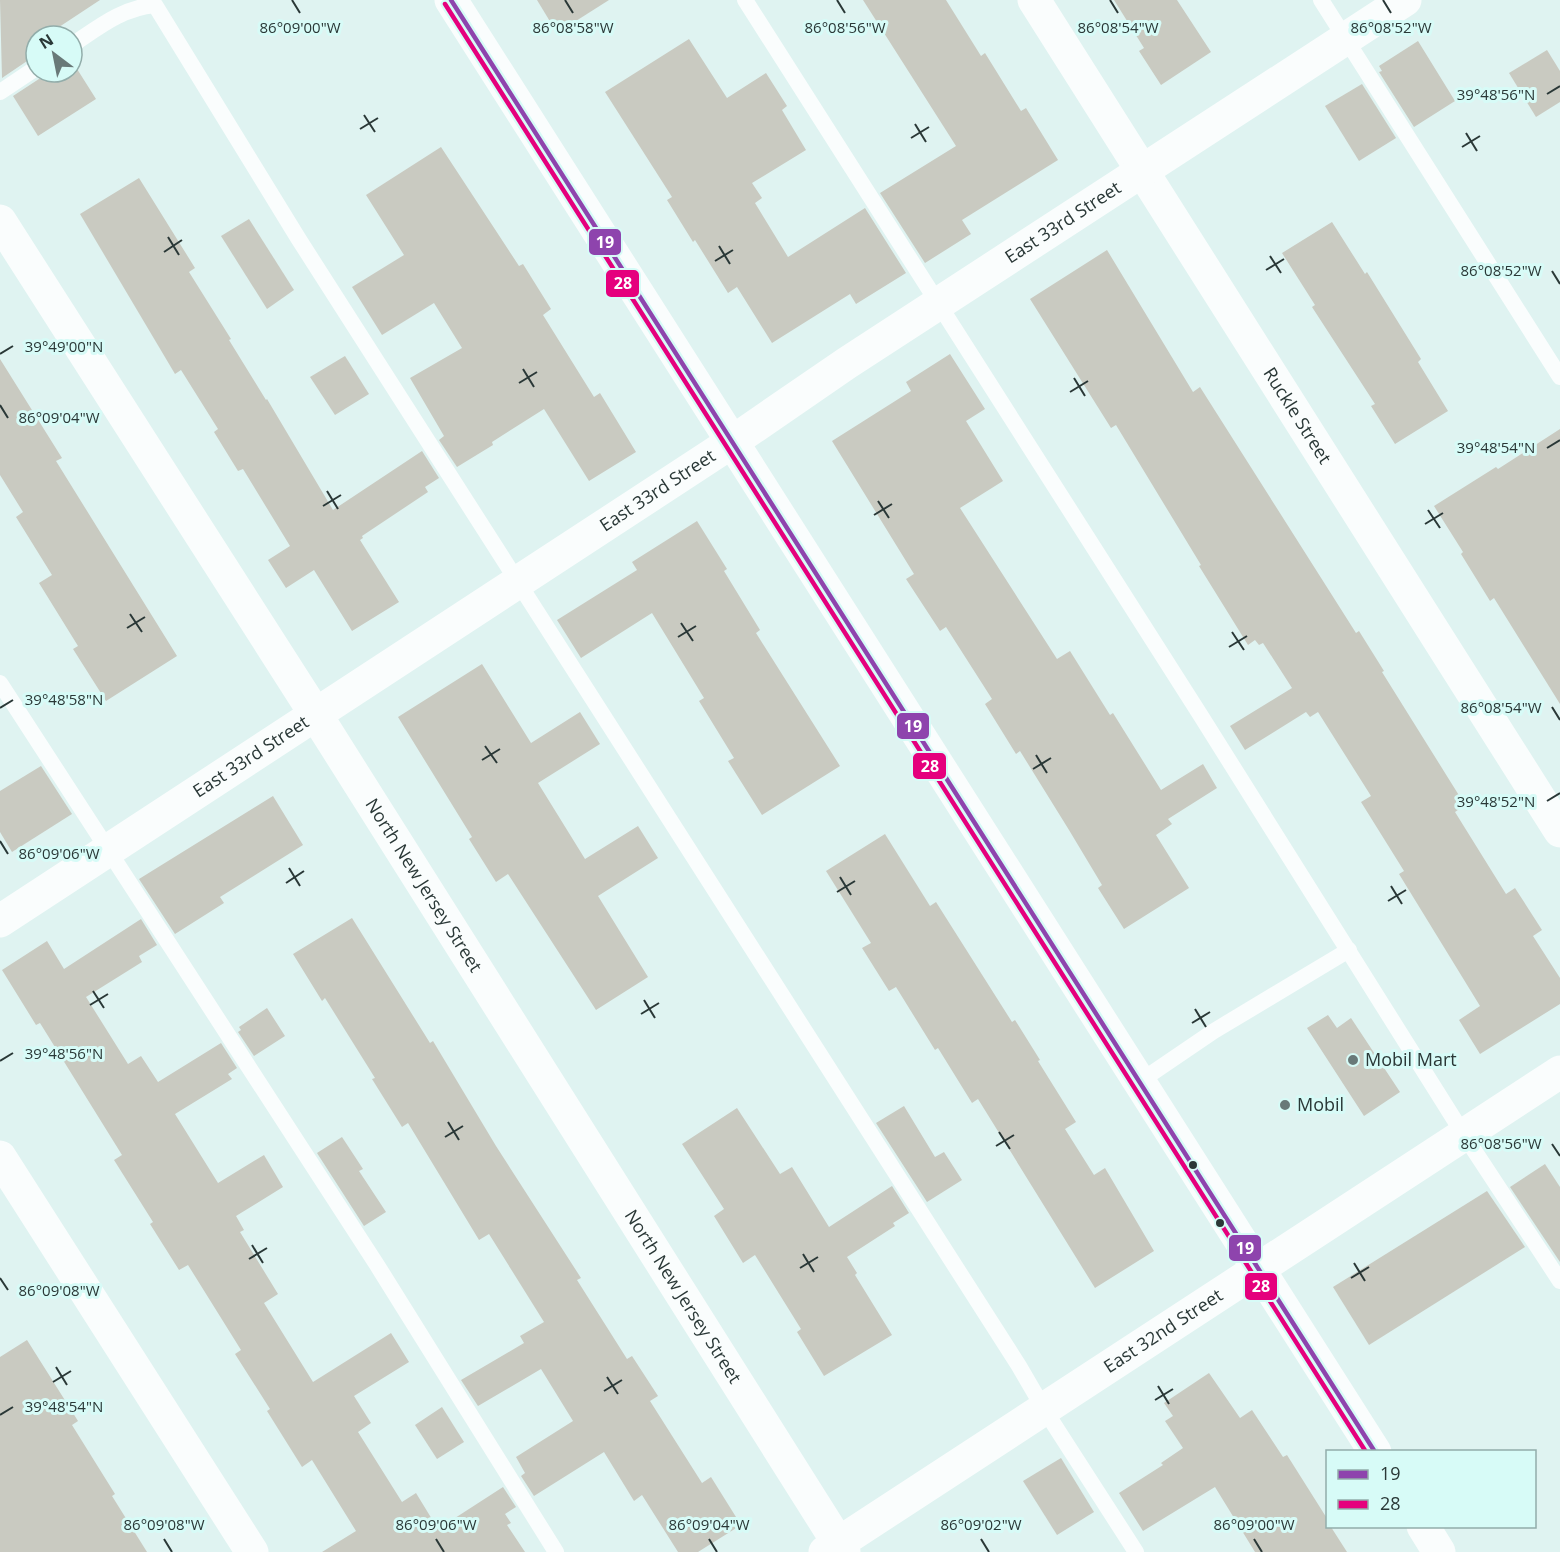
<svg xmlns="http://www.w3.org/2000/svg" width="1560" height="1552" font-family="'Open Sans',sans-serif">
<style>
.building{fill:#c9cac1}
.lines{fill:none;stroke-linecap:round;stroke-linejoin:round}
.service{stroke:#fafdfd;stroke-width:16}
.minor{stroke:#fafdfd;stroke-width:33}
.tertiary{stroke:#fafdfd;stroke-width:33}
.secondary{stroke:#fafdfd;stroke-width:33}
.bus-1-casing{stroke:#d7fbf7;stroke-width:9}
.bus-2-casing{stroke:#d7fbf7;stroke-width:9}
.bus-1{stroke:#8e44ad;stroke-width:4.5}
.bus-2{stroke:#e5007d;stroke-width:4.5}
.ticks{fill:none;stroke:#2a3837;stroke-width:2}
.poi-dot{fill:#697978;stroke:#d7fbf7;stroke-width:2}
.bus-dot{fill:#2a3837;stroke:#d7fbf7;stroke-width:2}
.labels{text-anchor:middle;stroke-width:6;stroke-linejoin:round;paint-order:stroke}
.street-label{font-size:18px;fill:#2a3837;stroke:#d7fbf7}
.poi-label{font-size:18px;fill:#2a3837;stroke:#d7fbf7;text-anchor:start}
.ticks-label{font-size:15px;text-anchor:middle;fill:#2a3837;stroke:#d7fbf7;stroke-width:6;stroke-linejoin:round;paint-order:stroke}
.line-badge{stroke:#d7fbf7;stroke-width:2}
.badge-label{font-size:16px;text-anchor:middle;font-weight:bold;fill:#fff}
</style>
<rect width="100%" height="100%" fill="#dff3f1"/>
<g class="building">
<polygon points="0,0 100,0 53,31 57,36 36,36 36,58 30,59 2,78"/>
<polygon points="537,0 609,0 557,33"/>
<polygon points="863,0 946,0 981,56 985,53 1021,111 1026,108 1058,160 962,220 971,234 925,263 880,193 956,146"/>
<polygon points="1114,0 1177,0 1211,52 1161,85 1139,51 1144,48"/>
<polygon points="689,39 727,98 766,73 787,106 782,110 806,150 752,183 762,198 755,203 788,257 865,208 906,273 856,304 850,294 772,343 737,287 728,293 695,240 693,242 667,200 672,197 605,92"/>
<polygon points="1418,41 1455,101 1414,127 1379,72 1382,71 1379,66"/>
<polygon points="1547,50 1560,71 1560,102 1536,117 1509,73"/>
<polygon points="72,61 96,99 38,136 13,96 42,77 46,72 72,72"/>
<polygon points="1362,84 1396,138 1359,161 1325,106"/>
<polygon points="441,147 519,266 523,264 551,309 543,315 594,397 600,393 636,452 589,481 544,409 492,442 493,445 457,467 439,440 444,436 410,378 462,348 434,303 382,335 352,287 404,255 366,195"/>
<polygon points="139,178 195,268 189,272 231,339 229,340 266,400 267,399 333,510 422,451 439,478 425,487 428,492 362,536 363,538 360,540 399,602 352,631 314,570 286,588 268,560 290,546 243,469 238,471 214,432 218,429 181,370 175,374 80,214"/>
<polygon points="249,219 294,290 267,309 221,236"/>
<polygon points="1332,222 1365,274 1367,272 1421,359 1418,362 1448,411 1395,444 1371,406 1375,404 1312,307 1315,305 1282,253"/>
<polygon points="1107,250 1193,392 1200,387 1356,633 1359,631 1384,671 1382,672 1465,805 1455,812 1506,894 1515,888 1542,930 1533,936 1560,978 1560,1004 1480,1054 1459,1020 1480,1006 1399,874 1404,871 1361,802 1371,796 1318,712 1310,717 1306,712 1245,750 1230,726 1292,688 1263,643 1259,645 1255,640 1248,645 1199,566 1201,565 1116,425 1111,428 1030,299"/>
<polygon points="950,354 985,409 966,421 1003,481 960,508 1057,659 1070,651 1110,715 1113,713 1161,790 1203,764 1217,788 1168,819 1172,824 1156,835 1189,888 1124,929 1098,888 1102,885 1069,830 1020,751 1016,754 985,704 992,699 946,627 940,631 906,579 914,574 832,441 911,391 906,382"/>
<polygon points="345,356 369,394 335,415 310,377"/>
<polygon points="0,359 62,458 56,461 177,656 106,701 73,649 78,646 39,583 52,575 16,517 23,512 0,475"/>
<polygon points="1560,429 1560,704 1494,598 1490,601 1461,554 1463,552 1434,506 1496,467 1498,469"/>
<polygon points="697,521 727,569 724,571 760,630 756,633 840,766 762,815 728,761 734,758 699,701 704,698 652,613 581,658 557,620 637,570 632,562"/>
<polygon points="482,664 531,743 580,712 600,744 538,783 585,859 638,826 658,858 598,896 648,977 596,1010 508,874 496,882 469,839 472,837 398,717"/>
<polygon points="41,766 72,814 12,852 0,832 0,791"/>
<polygon points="273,796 303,845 220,897 224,903 175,934 139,879"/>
<polygon points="885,834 930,906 936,902 1012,1022 1015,1020 1040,1060 1038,1061 1076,1122 1065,1129 1094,1175 1105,1168 1154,1251 1095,1288 978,1099 972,1103 938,1048 935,1050 896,987 889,991 862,948 871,943 826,871"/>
<polygon points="352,918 430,1043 433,1041 496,1146 581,1278 577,1280 627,1359 632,1356 658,1396 650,1401 702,1483 711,1477 741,1525 698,1552 678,1552 642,1495 634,1501 604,1452 534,1496 521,1476 525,1473 516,1457 573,1421 541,1369 478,1406 461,1380 524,1343 520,1336 544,1322 489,1234 479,1240 408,1123 402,1127 372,1079 375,1078 325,998 322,1001 293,954"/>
<polygon points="141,919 157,945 139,956 142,962 86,997 128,1064 141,1056 158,1082 221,1043 237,1068 228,1074 232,1079 175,1114 218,1183 264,1155 283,1187 236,1216 244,1230 240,1232 278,1294 264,1303 313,1382 391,1333 409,1362 354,1396 371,1423 358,1432 402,1502 416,1493 438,1529 503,1487 516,1507 505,1514 511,1523 507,1525 525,1552 322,1552 356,1531 312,1460 302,1467 267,1411 270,1409 235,1354 241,1350 188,1265 179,1270 150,1224 153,1222 114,1160 122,1155 40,1023 36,1025 2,970 47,941 64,969"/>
<polygon points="267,1008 285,1036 254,1056 238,1032 241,1030 239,1027"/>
<polygon points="1328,1015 1337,1028 1351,1018 1400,1092 1364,1116 1307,1028"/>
<polygon points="904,1106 935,1157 944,1152 962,1180 927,1202 876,1123"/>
<polygon points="737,1108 780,1174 792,1167 829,1227 892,1186 909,1213 893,1223 895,1226 847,1257 857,1273 855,1275 892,1335 824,1376 797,1332 801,1329 755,1255 743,1263 714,1216 724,1209 682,1144"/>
<polygon points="342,1137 363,1169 359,1171 386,1212 364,1226 317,1153"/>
<polygon points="1545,1164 1560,1187 1560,1262 1510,1187"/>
<polygon points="1487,1191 1525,1247 1369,1345 1333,1287"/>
<polygon points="27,1340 78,1421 72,1425 115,1494 112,1496 147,1552 0,1552 0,1357"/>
<polygon points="1209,1373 1240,1418 1252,1410 1283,1457 1287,1455 1328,1520 1328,1527 1331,1527 1347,1552 1255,1552 1215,1487 1143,1531 1119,1493 1163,1465 1161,1463 1183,1448 1165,1421 1173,1416 1164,1403"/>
<polygon points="442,1407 464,1442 437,1459 415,1425"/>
<polygon points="1061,1458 1094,1512 1057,1535 1023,1481"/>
</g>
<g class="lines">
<g class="service">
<polyline points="745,0 1201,716 1464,1135 1560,1281"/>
<polyline points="1321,0 1560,377"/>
<path d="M72,45C99,27 122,8 155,5L298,238L1019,1366L1044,1409L1136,1552"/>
<polyline points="0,92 36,68"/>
<polyline points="0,683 377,1265 556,1552"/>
<polyline points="1139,1082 1214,1031 1349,950"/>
</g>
<g class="minor">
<path id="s1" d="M1034,0L1560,831"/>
<path id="s2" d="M0,221L316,715L844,1552"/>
<path id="s3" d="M0,921L732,442L847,363L1405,0"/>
<path id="s4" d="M825,1552L1560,1072"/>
</g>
<polyline class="tertiary" points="0,1157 252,1552"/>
<g class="secondary">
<polyline points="451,0 1375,1452"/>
<polyline points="1423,1526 1439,1552"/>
</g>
<g class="bus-1-casing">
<polyline id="bus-1" points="451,0 1375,1452"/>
</g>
<g class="bus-2-casing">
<polyline id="bus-2" points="445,4 1366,1452"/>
</g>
<use href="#bus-1" class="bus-1"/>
<use href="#bus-2" class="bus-2"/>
</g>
<path class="ticks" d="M292,0L300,13M565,0L573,13M837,0L845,13M1110,0L1118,13M1383,0L1391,13M1547,94L1560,86M364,115L375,132M915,124L926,142M360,129L378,118M1466,133L1477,151M911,138L929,127M1462,147L1480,136M168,237L179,255M719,246L730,264M164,252L182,240M1270,256L1281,273M715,261L733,250M1266,270L1284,259M1552,271L1560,284M0,354L13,346M523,369L534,387M1074,378L1085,396M519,383L537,372M1070,392L1088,381M0,405L8,418M1547,448L1560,440M327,491L338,509M878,501L889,518M323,506L341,495M1428,510L1440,528M874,515L892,504M1425,524L1443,513M130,614L142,632M681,623L693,641M127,628L145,617M1232,632L1244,650M678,637L696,626M1229,647L1247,636M1552,707L1560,720M0,708L13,700M485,746L497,763M1036,755L1047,773M482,760L500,749M1033,769L1051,758M1547,801L1560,793M0,841L8,854M289,868L300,886M840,877L851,895M286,883L304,871M1391,886L1402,904M837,892L855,881M1388,901L1406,890M93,991L104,1008M644,1000L655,1018M90,1005L108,994M1195,1009L1206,1027M641,1014L659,1003M1192,1023L1210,1012M0,1061L13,1053M448,1122L459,1140M999,1132L1010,1149M445,1137L463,1126M1552,1144L1560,1156M996,1146L1014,1135M252,1245L263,1263M803,1254L814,1272M249,1259L267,1248M1354,1263L1365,1281M800,1268L818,1257M0,1278L8,1290M1351,1278L1369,1267M56,1367L67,1385M607,1377L618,1394M53,1382L71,1371M1158,1386L1169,1404M604,1391L622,1380M1155,1400L1173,1389M0,1415L13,1407M164,1539L172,1552M436,1539L444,1552M709,1539L717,1552M981,1539L989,1552M1254,1539L1262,1552"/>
<g class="poi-dot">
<circle cx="1353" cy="1060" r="6"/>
<circle cx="1285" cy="1105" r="6"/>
</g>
<g class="bus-dot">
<circle cx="1193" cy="1165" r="5"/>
<circle cx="1220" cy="1223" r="5"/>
</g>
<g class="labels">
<g class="street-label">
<text dy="6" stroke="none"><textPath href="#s3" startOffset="1272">East 33rd Street</textPath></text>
<text dy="6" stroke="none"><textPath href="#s1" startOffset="492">Ruckle Street</textPath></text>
<text dy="6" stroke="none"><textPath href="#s3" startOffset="786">East 33rd Street</textPath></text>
<text dy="6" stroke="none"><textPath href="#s3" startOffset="300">East 33rd Street</textPath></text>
<text dy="6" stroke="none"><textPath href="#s2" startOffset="788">North New Jersey Street</textPath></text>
<text dy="6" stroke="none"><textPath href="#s2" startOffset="1274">North New Jersey Street</textPath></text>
<text dy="6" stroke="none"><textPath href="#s4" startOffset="404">East 32nd Street</textPath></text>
</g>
<g class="poi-label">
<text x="1365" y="1066">Mobil Mart</text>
<text x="1297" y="1111">Mobil</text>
</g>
</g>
<g class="ticks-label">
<text x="1118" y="33">86°08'54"W</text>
<text x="300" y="33">86°09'00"W</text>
<text x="573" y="33">86°08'58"W</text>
<text x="845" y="33">86°08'56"W</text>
<text x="1391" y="33">86°08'52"W</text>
<text x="1496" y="100">39°48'56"N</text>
<text x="1501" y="276">86°08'52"W</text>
<text x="64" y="352">39°49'00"N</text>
<text x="59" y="423">86°09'04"W</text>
<text x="1496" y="453">39°48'54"N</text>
<text x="64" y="705">39°48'58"N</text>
<text x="1501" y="713">86°08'54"W</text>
<text x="1496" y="807">39°48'52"N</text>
<text x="59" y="859">86°09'06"W</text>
<text x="64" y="1059">39°48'56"N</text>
<text x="1501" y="1149">86°08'56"W</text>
<text x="59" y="1296">86°09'08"W</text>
<text x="64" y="1412">39°48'54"N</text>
<text x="164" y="1530">86°09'08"W</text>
<text x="436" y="1530">86°09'06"W</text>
<text x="709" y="1530">86°09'04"W</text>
<text x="981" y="1530">86°09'02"W</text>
<text x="1254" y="1530">86°09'00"W</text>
</g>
<g class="line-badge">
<rect x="588" y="228" width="34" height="28" rx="6" fill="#8e44ad"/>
<rect x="605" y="269" width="35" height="29" rx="6" fill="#e5007d"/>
<rect x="896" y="712" width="34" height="28" rx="6" fill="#8e44ad"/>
<rect x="912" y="752" width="35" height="28" rx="6" fill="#e5007d"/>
<rect x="1228" y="1234" width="34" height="28" rx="6" fill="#8e44ad"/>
<rect x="1244" y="1272" width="34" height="29" rx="6" fill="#e5007d"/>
</g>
<g class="badge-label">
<text x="605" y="248">19</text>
<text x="623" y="289">28</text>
<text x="913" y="732">19</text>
<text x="930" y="772">28</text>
<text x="1245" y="1254">19</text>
<text x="1261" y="1292">28</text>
</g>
<rect x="1326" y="1450" width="210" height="78" fill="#d7fbf7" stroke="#92adaa" stroke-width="1.5"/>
<rect x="1338" y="1470" width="30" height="9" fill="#8e44ad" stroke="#92adaa" stroke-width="1.5"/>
<text x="1380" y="1480" font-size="18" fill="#2a3837">19</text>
<rect x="1338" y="1500" width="30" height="9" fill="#e5007d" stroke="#92adaa" stroke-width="1.5"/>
<text x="1380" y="1510" font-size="18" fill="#2a3837">28</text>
<g transform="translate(54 54) rotate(328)"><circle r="28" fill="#d7fbf7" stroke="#92adaa" stroke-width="1.5"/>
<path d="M0-4.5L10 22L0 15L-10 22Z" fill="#697978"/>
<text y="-9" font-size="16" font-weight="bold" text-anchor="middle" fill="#2a3837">N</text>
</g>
</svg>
